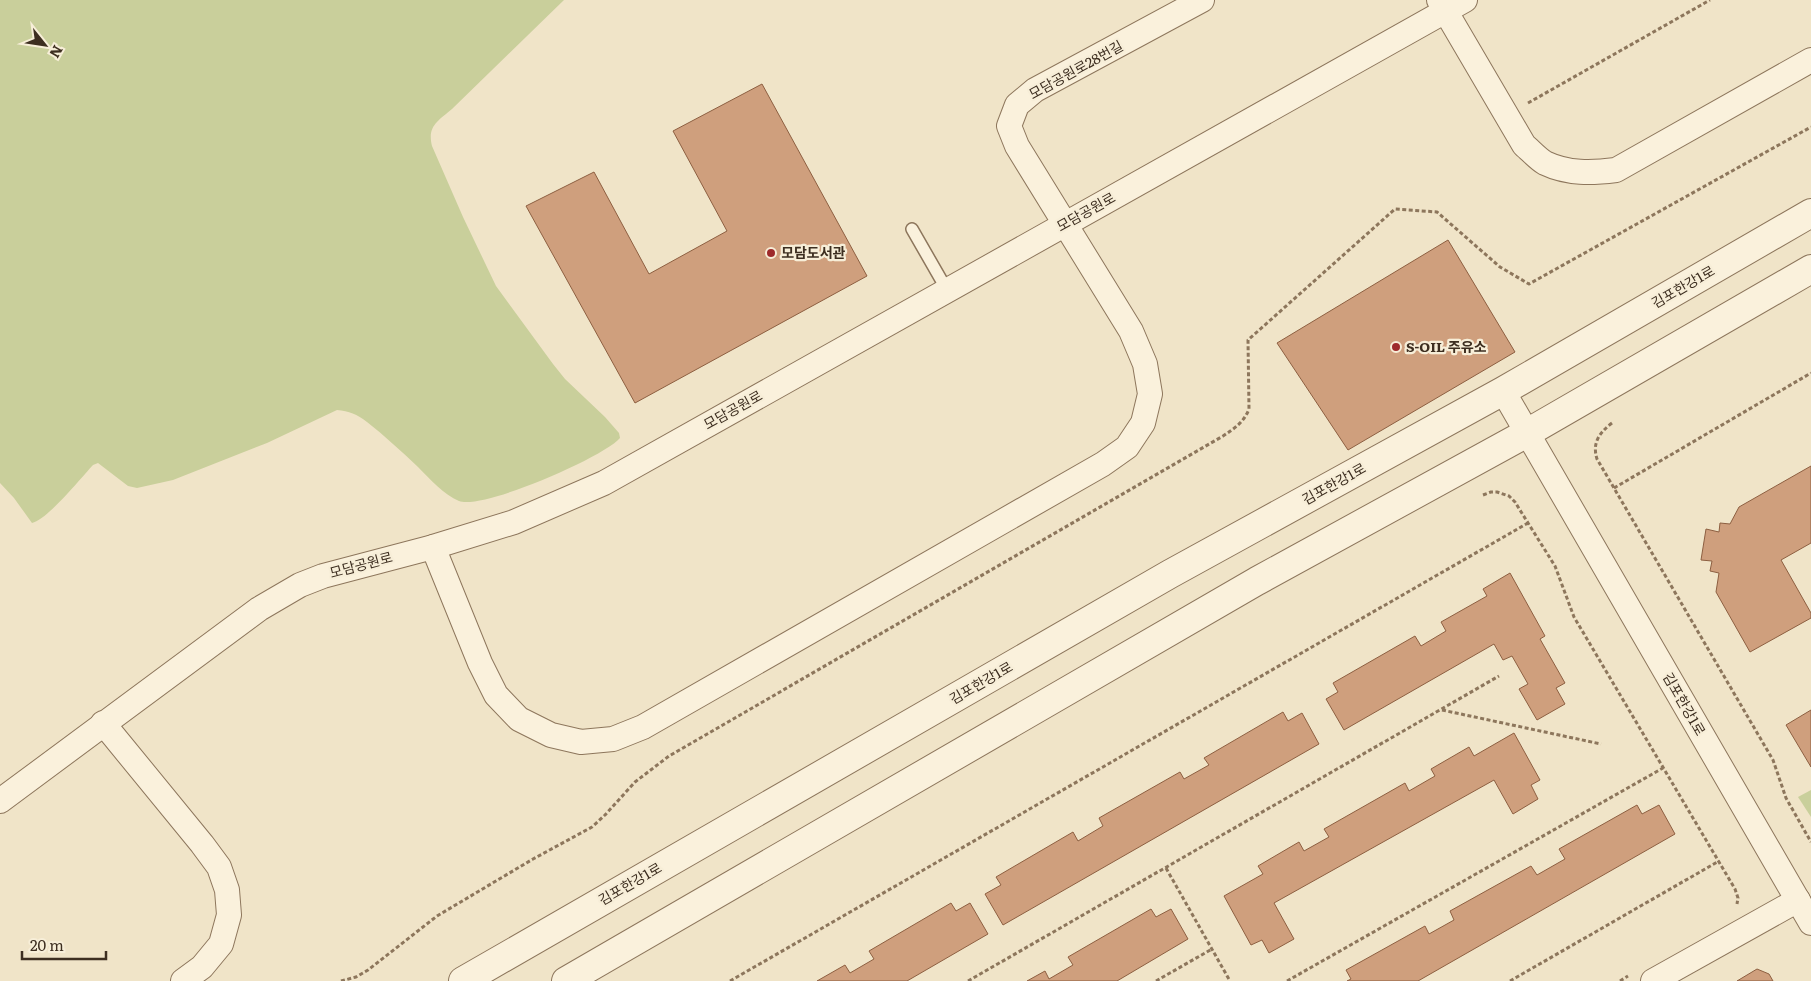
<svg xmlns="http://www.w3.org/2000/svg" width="1811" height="981" font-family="Literata,'Noto Sans KR',serif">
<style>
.green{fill:#c9cf9b}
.building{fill:#cf9f7d;stroke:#8d5f41}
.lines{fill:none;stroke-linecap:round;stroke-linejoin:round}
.service-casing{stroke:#8d765c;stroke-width:14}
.minor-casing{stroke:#8d765c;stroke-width:26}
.tertiary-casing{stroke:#8d765c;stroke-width:30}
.path{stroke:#8d765c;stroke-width:3;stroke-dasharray:4 2.5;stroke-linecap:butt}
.service{stroke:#faf1dc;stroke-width:11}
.minor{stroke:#faf1dc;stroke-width:24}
.tertiary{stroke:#faf1dc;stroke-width:28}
.poi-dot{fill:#9e2a2b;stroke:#f7eed8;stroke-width:2}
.labels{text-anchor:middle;stroke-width:4.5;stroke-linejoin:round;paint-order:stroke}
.street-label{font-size:14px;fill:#3d2e20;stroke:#f7eed8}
.poi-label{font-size:14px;font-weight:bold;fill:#3d2e20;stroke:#f7eed8;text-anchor:start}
</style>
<rect width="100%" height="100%" fill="#f0e4c8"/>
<g class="green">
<path d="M0,0H564L452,109C438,121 427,126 432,146L463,217L496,286L553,364L565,379L605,417L619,433L620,438C604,457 483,510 459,501C444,495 430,479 418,467C402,452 385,436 367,422C357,414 349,411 337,410L267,443L173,480L137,488L128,486L98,463L93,465C81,478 47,520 32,523L14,498L0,483Z"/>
<polygon points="1811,790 1811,817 1798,797"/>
</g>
<g class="building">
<polygon points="762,84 867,276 635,403 526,206 594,172 649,274 727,231 673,131"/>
<polygon points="1448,240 1515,352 1348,450 1277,343"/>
<polygon points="1811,466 1811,543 1781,560 1811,613 1811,618 1750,652 1716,592 1719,573 1710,571 1712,561 1701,560 1706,529 1719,532 1720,523 1730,524 1739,507"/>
<polygon points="1510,573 1545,636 1540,639 1565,683 1556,688 1565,704 1537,720 1519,689 1528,684 1512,656 1503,660 1494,644 1344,730 1326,699 1338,692 1333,683 1415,636 1421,646 1446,631 1441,622 1487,596 1483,589"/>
<polygon points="1811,710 1811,767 1786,725"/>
<polygon points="1283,712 1288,721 1302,713 1319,744 1003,925 985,894 1001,885 996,877 1073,832 1078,841 1103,826 1099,818 1180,772 1184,779 1209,765 1204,758"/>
<polygon points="1514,733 1540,780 1531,785 1538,799 1513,814 1494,780 1274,903 1294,939 1269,953 1262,940 1251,945 1224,896 1263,874 1258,866 1299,842 1304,851 1329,837 1324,829 1405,783 1409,791 1435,776 1431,769 1469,747 1474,756"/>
<polygon points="1637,805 1642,814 1659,805 1675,834 1418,981 1347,981 1351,979 1346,970 1425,926 1429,934 1454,920 1450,911 1531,866 1537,875 1565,859 1559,849"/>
<polygon points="951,903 956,911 970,903 988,934 907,981 817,981 845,965 850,973 874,959 869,951"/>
<polygon points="1151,909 1156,917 1171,909 1188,939 1117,981 1027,981 1045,971 1049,979 1073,965 1068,957"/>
<polygon points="1757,969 1769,974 1773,981 1737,981"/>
</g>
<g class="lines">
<g class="service-casing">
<polyline id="service" points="912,229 947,290"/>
</g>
<g class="minor-casing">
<g id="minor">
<path d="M1439,0L1524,145C1530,150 1538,159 1545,163C1568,174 1592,173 1616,170L1811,60"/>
<polyline points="1503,391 1811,923"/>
<polyline points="433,547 480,663 496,695 519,719 551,735 581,742 613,739 643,727 1103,464 1127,447 1143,423 1150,394 1145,364 1131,331 1017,146 1009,126 1017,105 1035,90 1202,0"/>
<polyline points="103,723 202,844 219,867 227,890 229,915 221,944 202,967 183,981"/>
<polyline points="0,801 259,609 300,585 323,576 433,547 514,522 604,483 1465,0"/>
<polyline points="1653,981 1798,900"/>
</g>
</g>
<g class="tertiary-casing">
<g id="tertiary">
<polyline points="463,981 1170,574 1503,391 1811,213"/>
<polyline points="566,981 1257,581 1527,433 1811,269"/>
</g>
</g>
<g class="path">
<polyline points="1528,103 1710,0"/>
<path d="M1612,423C1599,433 1592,443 1597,459L1773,760L1786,798L1811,842"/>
<polyline points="1614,488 1811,373"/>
<polyline points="1483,495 1491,492 1497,492 1509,496 1515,502 1528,523 1555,566 1574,617 1735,889 1738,898 1737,904"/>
<polyline points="1442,710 1601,744"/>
<polyline points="1166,868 1230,981"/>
<path d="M341,981L356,977L368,970L437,916L533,859L592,827L605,815L635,782L669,756L1223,436C1235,428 1244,422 1249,409L1248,340L1395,209L1437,212L1500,267L1529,284L1811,127"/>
<polyline points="730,981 1528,523"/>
<polyline points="968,981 1499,676"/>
<polyline points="1156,981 1212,949"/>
<polyline points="1287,981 1663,768"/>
<polyline points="1510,981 1719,861"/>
<polyline points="1620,981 1628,976"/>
</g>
<use href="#service" class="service"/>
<use href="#minor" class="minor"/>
<use href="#tertiary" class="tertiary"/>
</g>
<g class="poi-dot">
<circle cx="771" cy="253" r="5"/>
<circle cx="1396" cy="347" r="5"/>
</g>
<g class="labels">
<g class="street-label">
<text transform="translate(1076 70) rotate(-29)" y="5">모담공원로28번길</text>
<text transform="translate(1086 212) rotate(-29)" y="5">모담공원로</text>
<text transform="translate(1683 287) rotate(-30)" y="5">김포한강1로</text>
<text transform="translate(733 410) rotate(-29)" y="5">모담공원로</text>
<text transform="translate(1334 484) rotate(-29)" y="5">김포한강1로</text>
<text transform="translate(361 565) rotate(-15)" y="5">모담공원로</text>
<text transform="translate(981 683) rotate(-30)" y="5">김포한강1로</text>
<text transform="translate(1684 704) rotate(60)" y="5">김포한강1로</text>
<text transform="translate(630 884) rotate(-30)" y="5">김포한강1로</text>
</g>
<g class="poi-label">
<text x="781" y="258">모담도서관</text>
<text x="1406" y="352">S-OIL 주유소</text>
</g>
</g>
<g transform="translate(45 45) rotate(120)" stroke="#f7eed8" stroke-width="4" paint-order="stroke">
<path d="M0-4L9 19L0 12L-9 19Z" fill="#3d2e20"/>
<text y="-8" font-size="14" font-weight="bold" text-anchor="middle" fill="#3d2e20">N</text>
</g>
<path d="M22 951v8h84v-8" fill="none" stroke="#3d2e20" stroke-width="2.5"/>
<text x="30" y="951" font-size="15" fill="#3d2e20" stroke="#f7eed8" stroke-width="4" paint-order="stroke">20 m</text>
</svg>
